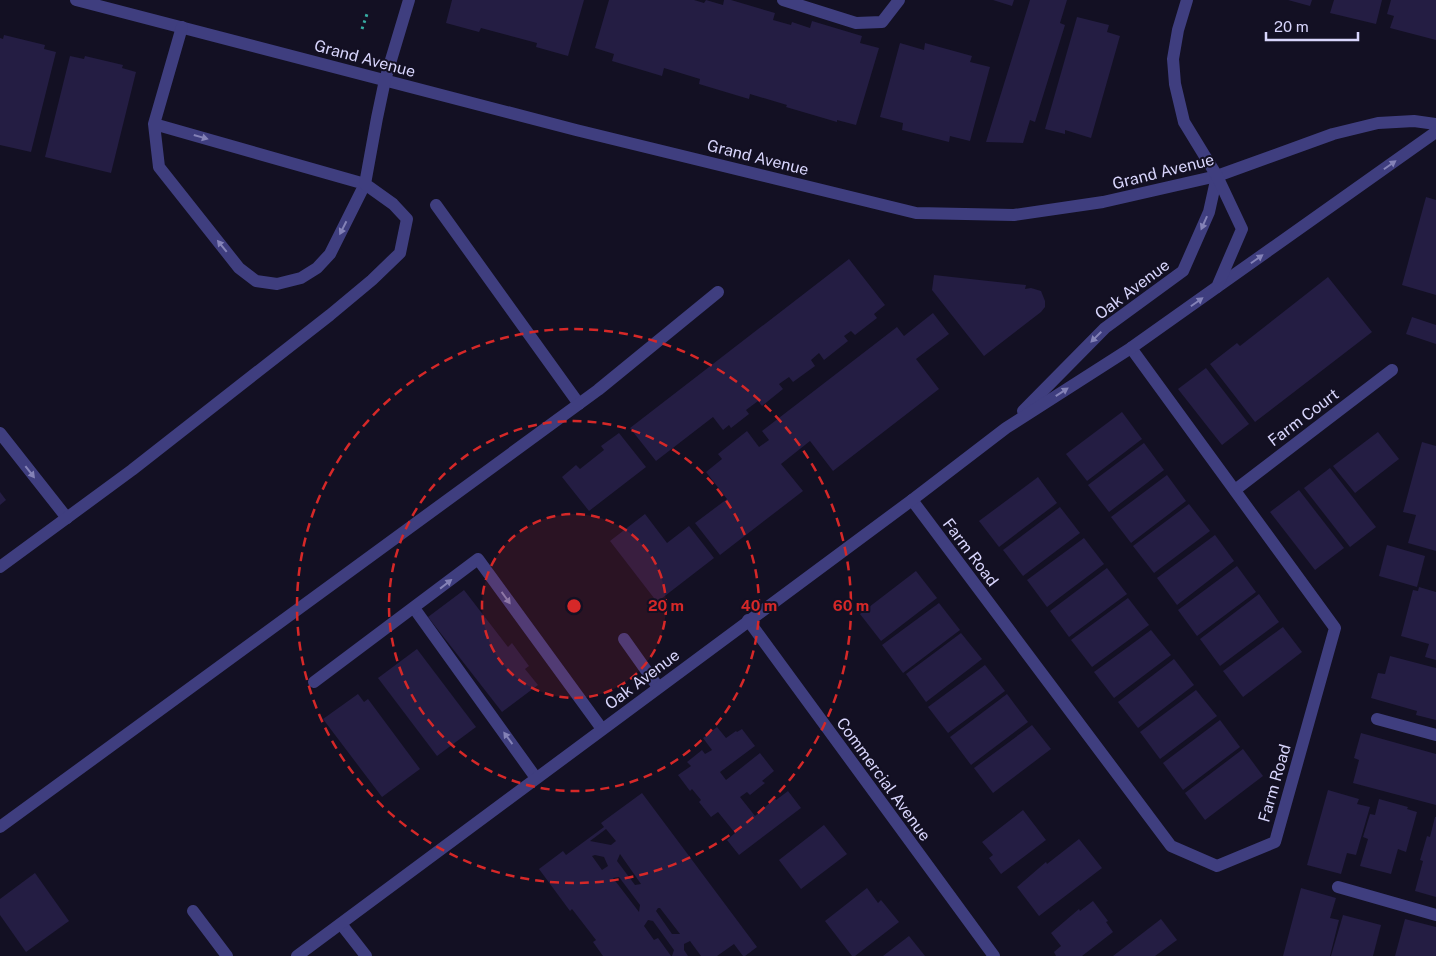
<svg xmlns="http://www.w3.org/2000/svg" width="1436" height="956" font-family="'Public Sans',sans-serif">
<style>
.building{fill:#241d43;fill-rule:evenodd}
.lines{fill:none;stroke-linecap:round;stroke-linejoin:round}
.path{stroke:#38ada3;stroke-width:3;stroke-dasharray:2.5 4;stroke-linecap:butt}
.minor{stroke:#3f3e7f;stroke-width:12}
.oneway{fill:#8482b7}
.ring{fill:none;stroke:#d62828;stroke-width:2.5;stroke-dasharray:9 6}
.labels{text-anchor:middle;stroke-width:4;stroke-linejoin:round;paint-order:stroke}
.street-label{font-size:16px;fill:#d8d5fc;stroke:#131023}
.centre{fill:#d62828;stroke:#131023;stroke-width:2.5}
.ring-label{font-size:15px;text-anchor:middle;font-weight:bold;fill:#d62828;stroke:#131023;stroke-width:4;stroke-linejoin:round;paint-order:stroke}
</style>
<rect width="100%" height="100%" fill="#131023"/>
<g class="building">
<polygon points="452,0 584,0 568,56 536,47 537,43 481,28 479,32 446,23"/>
<polygon points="609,0 694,0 704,3 706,0 723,5 724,0 731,0 775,13 773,20 791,25 792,22 810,28 812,21 862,36 860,43 879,48 856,125 837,120 837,122 786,107 787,105 750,94 749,99 699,84 700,79 664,68 662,76 612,61 614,54 595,48"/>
<polygon points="993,0 1014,0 1012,6"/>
<polygon points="1030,0 1067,0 1060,23 1065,25 1035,122 1030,120 1023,143 986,142"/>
<polygon points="1288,0 1312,0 1310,6"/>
<polygon points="1334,0 1382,0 1376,24 1330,13"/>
<polygon points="1391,0 1436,0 1436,40 1390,28 1394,16 1387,14"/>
<polygon points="1077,17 1109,25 1107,32 1120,36 1091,138 1065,130 1065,134 1045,129"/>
<polygon points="4,35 45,45 44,49 56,52 31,152 0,145 0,38 3,39"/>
<polygon points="900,43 924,50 925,43 972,56 970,62 990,67 970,141 950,136 949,142 902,130 903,123 880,117"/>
<polygon points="70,56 84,59 85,56 123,65 122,68 136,72 111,173 45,157"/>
<polygon points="1426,197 1436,200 1436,295 1402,285"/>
<polygon points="849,259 885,305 874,314 877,318 855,335 851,331 844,336 848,341 824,360 819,353 811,360 815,366 793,382 789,377 779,384 783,389 762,406 758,401 746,410 749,414 731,428 729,425 723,430 713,417 656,461 630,428"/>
<polygon points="934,275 1026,285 1025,289 1031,288 1041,291 1045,301 1045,307 1041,312 984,356 932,290"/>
<polygon points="1328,277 1372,332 1255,422 1210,364 1237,343 1240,346"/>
<polygon points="933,313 949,334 916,359 939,389 833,471 810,441 781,464 803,491 720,555 695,523 727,499 706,472 722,459 718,454 747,431 759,447 769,440 762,431 897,327 904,336"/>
<polygon points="1412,317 1436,325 1436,344 1406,334"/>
<polygon points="1206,368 1249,424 1222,445 1178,389"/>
<polygon points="1122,412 1142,439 1087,481 1066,454"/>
<polygon points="1378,432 1399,459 1355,493 1333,466"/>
<polygon points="619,433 646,467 589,511 562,477 576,465 580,469 604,450 601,446"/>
<polygon points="1422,442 1436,446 1436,551 1408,543 1416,515 1403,512"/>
<polygon points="1144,443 1164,470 1109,512 1088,485"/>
<polygon points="1330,468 1376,527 1350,547 1304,488"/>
<polygon points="1167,475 1186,501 1131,543 1111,517"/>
<polygon points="1038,477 1057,503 999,547 979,521"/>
<polygon points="1299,490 1344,548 1315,570 1270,512"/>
<polygon points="0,492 6,500 0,505"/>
<polygon points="1189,504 1210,531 1154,573 1133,546"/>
<polygon points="1060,507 1080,533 1023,576 1003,550"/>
<polygon points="645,514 667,543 689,526 714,558 657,602 610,541"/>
<polygon points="1215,535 1234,561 1177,605 1157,578"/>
<polygon points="1084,538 1104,564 1047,607 1027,580"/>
<polygon points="1387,545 1425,556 1417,587 1379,576"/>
<polygon points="1237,566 1256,592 1197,636 1178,610"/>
<polygon points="1107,568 1127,594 1069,637 1050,611"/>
<polygon points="916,571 937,598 881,641 860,614"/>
<polygon points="1419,587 1436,592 1436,660 1425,657 1429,644 1401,636 1413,590 1418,591"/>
<polygon points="464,590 508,647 512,643 529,666 525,669 538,685 502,712 428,617"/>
<polygon points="1259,594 1279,622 1220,666 1200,639"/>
<polygon points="1128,598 1149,625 1092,667 1071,640"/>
<polygon points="939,603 960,630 903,673 882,645"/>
<polygon points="1283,627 1302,652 1243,697 1223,671"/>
<polygon points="1151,630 1171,655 1114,698 1094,672"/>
<polygon points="961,633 982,659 926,702 906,674"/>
<polygon points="417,649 476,727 437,756 378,678"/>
<polygon points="1390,656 1436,668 1436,720 1416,715 1417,711 1371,698 1378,673 1385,674"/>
<polygon points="1174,659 1194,685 1138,728 1118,702"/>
<polygon points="985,665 1005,691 948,733 928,707"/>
<polygon points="1196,690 1217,716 1160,759 1140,732"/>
<polygon points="358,694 364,702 368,699 420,769 382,797 323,719"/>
<polygon points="1007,694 1028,722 971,765 950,737"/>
<polygon points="1220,720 1240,747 1183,790 1163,763"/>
<polygon points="1032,725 1051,749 993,793 974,768"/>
<polygon points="717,727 726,738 736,731 737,732 742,729 755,746 720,772 726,780 760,753 774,771 762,781 765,783 750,795 747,792 740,797 755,816 775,798 776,800 788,791 801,808 739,855 727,840 735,833 718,812 711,817 699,802 701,800 692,789 690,791 678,775 691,766 687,762 702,750 705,754 712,750 703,738"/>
<polygon points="1361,733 1436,754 1436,805 1353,783 1359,760 1354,758"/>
<polygon points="1243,749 1263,776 1205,820 1185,793"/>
<polygon points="1328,790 1359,799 1357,804 1370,807 1356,855 1347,853 1341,874 1307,865"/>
<path d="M642,793L757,947L745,956H743L734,944L717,956H701L690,941L684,944V950L688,956H672L674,950L653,921L648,920L644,926L654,940L658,938L671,956H603L593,942L596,940L572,909L570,911L539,869L563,851L566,855L604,827L601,823ZM606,829L616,841L611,845L590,841ZM620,854L641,884L635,885L617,861ZM595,855L604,857L608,866L602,870L592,856ZM619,877L640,905L639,912L613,878ZM658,908H660L680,934H672L656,911Z"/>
<polygon points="1379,799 1408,807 1407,809 1417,812 1406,852 1398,849 1391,874 1360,866 1368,839 1363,837 1370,814 1375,815"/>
<polygon points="1023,810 1046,840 1001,874 989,858 993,855 982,842"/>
<polygon points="1435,817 1436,817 1436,897 1415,891 1423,861 1420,860 1427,836 1430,837"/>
<polygon points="824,825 847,854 801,889 779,860"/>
<polygon points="1079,839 1102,868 1039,916 1017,887 1046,862 1047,864"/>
<polygon points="35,873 69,921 26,952 0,915 0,899"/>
<polygon points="867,888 878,903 881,900 899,922 855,956 852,956 825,921"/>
<polygon points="1301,888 1336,898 1330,918 1339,920 1330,956 1283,956"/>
<polygon points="1093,901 1108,921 1106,922 1113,932 1082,956 1056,956 1054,952 1061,946 1051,933 1079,909 1080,911"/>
<polygon points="1343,915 1381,925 1373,956 1331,956"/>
<polygon points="1161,919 1177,940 1155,956 1113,956"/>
<polygon points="1405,919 1436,927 1436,956 1395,956"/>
<polygon points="909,936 925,956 883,956"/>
</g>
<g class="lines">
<polyline class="path" points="362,29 368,11"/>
<g class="minor">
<polyline points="76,0 576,130 916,213 1014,215 1103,202 1217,176 1333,134 1378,123 1414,121 1436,124"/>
<polyline points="783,0 856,23 882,22 899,0"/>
<polyline points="154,124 365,184 330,254 317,268 301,278 277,284 256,281 239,268 159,167 154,124 182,27"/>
<polyline points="436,205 579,404"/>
<polyline points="1217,287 1436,132"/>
<polyline points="1023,411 1105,328 1183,271 1209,212 1217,176"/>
<polyline points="0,433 67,518"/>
<polyline points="1235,490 1392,370"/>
<polyline points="912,500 1171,846 1217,866 1275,842 1335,628 1131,348"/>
<polyline points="0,567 132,470 330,315 372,280 400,253 407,219 393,204 365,184 377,118 385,80 409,0"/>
<polyline points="414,608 536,778"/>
<polyline points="748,620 994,956"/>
<polyline points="624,639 658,687"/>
<polyline points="314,682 478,559 602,729"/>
<polyline points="1377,719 1436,735"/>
<polyline points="0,827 598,390 718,292"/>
<polyline points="1338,887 1436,915"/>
<polyline points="193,911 227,956"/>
<polyline points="341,924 366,956"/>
<polyline points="297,956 912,500 1006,428 1131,348 1217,287 1242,229 1217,176 1184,122 1175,84 1173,59 1178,30 1187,0"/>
</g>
</g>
<defs><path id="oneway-solid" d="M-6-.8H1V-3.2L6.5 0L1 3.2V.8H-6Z" transform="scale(1.25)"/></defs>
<g class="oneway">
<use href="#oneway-solid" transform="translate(201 137) rotate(16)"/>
<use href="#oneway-solid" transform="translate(1390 165) rotate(-35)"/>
<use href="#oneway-solid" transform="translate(1204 223) rotate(114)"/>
<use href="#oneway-solid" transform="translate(343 228) rotate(117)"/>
<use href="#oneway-solid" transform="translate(222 246) rotate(-129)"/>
<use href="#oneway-solid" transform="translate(1257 259) rotate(-35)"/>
<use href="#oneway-solid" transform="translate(1197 302) rotate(-35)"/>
<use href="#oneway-solid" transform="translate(1096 337) rotate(135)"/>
<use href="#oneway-solid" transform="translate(1062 392) rotate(-33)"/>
<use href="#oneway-solid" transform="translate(30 472) rotate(52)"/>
<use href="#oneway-solid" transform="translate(446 584) rotate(-38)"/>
<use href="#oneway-solid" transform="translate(506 598) rotate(54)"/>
<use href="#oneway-solid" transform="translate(508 738) rotate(-126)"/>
</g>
<circle cx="574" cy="606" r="92" fill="#d62828" fill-opacity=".12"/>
<g class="ring">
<circle cx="574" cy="606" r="92"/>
<circle cx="574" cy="606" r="185"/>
<circle cx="574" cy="606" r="277"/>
</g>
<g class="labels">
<g class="street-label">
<text transform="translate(365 58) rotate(15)" y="6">Grand Avenue</text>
<text transform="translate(758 157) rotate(14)" y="6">Grand Avenue</text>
<text transform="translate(1163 171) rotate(-14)" y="6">Grand Avenue</text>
<text transform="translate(1132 289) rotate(-37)" y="6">Oak Avenue</text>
<text transform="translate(1303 417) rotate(-37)" y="6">Farm Court</text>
<text transform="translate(971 552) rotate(53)" y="6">Farm Road</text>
<text transform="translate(642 679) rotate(-37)" y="6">Oak Avenue</text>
<text transform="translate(884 779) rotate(54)" y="6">Commercial Avenue</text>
<text transform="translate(1274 783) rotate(-74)" y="6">Farm Road</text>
</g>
</g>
<circle cx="574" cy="606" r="8" class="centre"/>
<g class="ring-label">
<text x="666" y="611">20 m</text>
<text x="759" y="611">40 m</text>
<text x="851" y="611">60 m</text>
</g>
<path d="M1266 32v8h92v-8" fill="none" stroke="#d8d5fc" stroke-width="2.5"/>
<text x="1274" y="32" font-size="15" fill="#d8d5fc" stroke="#131023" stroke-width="4" paint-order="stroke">20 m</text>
</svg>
